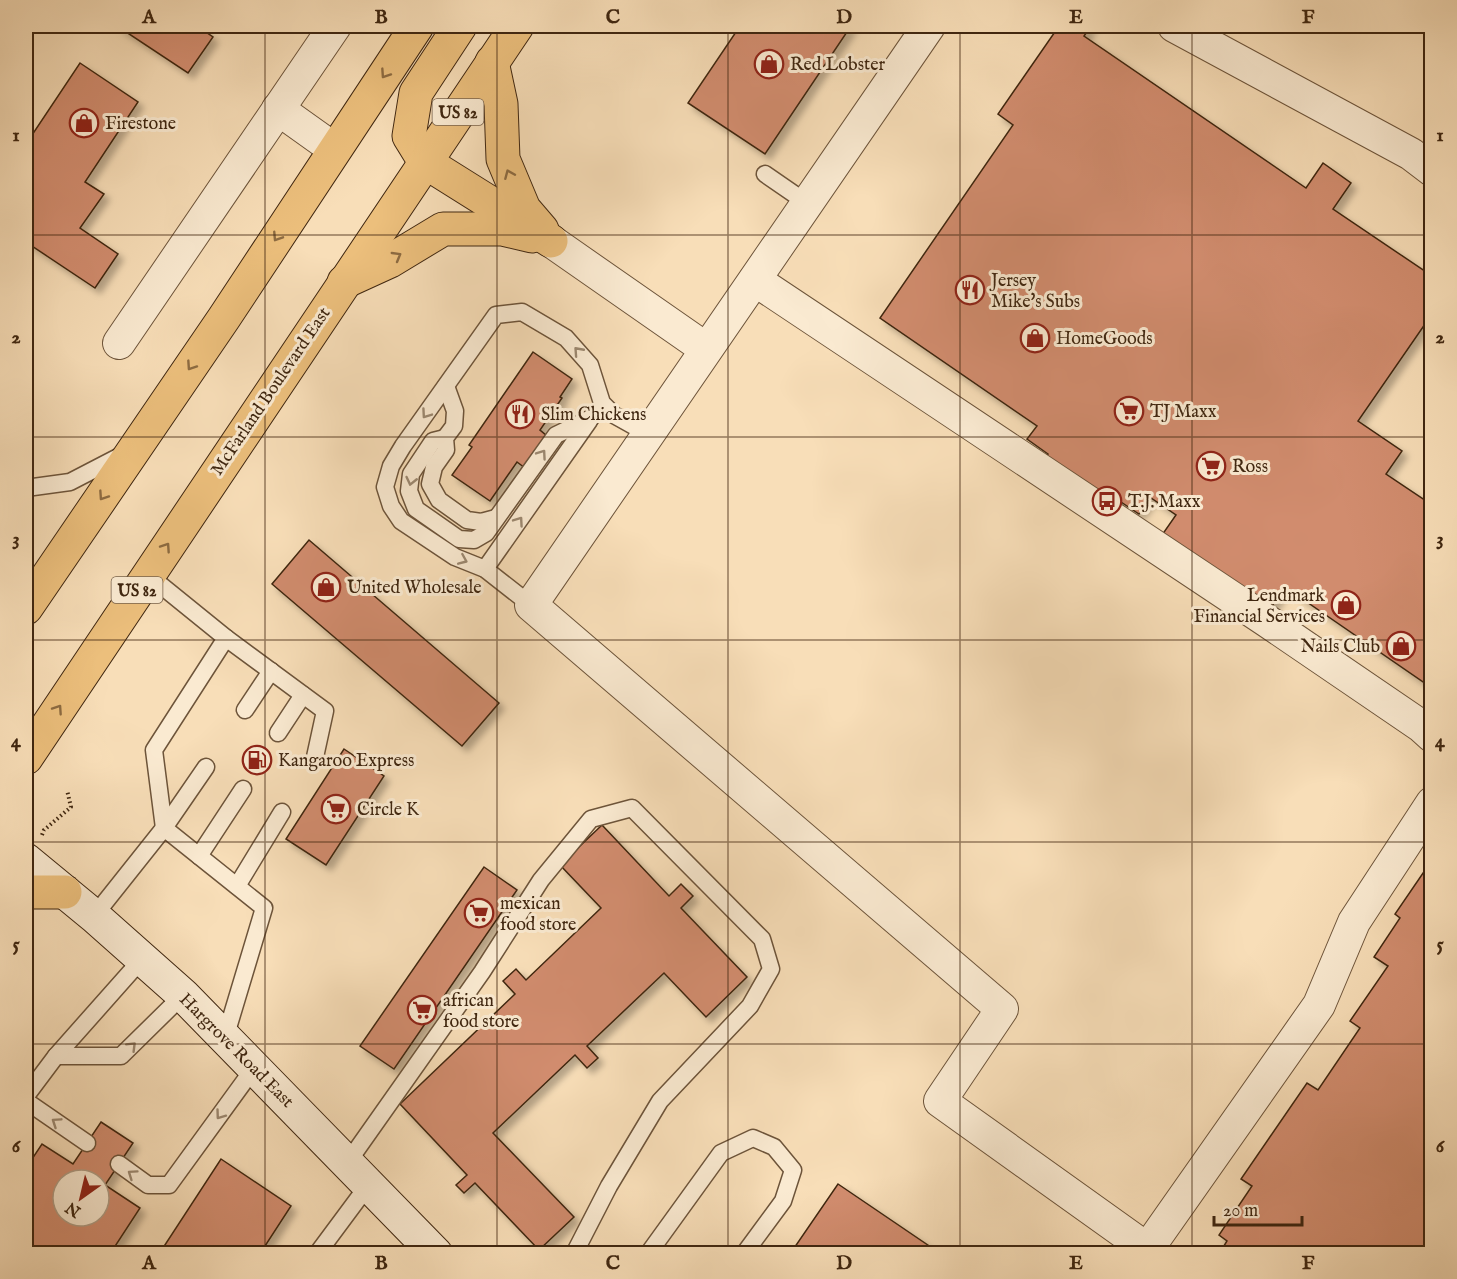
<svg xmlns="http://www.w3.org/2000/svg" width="1457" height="1279" font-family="'IM FELL English',serif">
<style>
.building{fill:#d18c6e;stroke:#3f2610;stroke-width:1.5;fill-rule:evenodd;filter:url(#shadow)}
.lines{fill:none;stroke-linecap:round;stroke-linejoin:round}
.lane-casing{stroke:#6d543a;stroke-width:19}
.street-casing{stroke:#6d543a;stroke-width:34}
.secondary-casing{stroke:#3f2610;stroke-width:35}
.highway-casing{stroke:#3f2610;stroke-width:35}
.path{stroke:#3f2610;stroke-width:4;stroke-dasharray:1.5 3;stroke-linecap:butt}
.lane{stroke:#faead1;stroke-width:16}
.street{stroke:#faead1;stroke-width:32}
.secondary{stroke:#faead1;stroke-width:33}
.highway{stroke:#ecbf7c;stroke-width:33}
.oneway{stroke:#8d6b41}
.oneway2{stroke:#9c8870}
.grid{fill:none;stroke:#3f2610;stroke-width:1.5;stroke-opacity:0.55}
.labels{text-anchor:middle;stroke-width:6;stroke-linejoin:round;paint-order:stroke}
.shield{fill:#faead1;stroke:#77614a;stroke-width:1.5}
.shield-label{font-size:16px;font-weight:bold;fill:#3f2610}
.poi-label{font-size:18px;fill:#3f2610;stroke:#faead1;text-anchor:start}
.street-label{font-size:18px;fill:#3f2610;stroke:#faead1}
.neatline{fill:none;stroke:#3f2610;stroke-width:2}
.grid-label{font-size:20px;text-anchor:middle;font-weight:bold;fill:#3f2610}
</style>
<defs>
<filter id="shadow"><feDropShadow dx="5.5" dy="5.5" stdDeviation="3" flood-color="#0004"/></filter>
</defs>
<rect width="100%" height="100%" fill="#f8deb8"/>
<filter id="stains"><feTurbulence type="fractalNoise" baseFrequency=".00333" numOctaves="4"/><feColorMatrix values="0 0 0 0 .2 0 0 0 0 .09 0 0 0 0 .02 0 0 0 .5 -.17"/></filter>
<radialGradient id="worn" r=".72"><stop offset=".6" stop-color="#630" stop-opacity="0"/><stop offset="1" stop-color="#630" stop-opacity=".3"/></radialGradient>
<g class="building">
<polygon points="117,26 197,26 213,37 188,73"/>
<polygon points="740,26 851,26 765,154 688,103"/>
<polygon points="1059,26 1091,26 1084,36 1306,188 1323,163 1351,183 1333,209 1432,276 1432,314 1358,421 1402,451 1386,474 1432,505 1432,688 1285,587 1270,609 1162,535 1176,515 1151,498 1139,514 1118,500 1116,504 1046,456 1048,454 1027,439 1037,426 880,318 1013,125 998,114"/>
<polygon points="80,63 138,102 85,182 104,194 80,228 118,254 95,288 26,242 26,144"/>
<polygon points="533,352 572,379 560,397 562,398 540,430 547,436 525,468 517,462 490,501 452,475 472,447 469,445"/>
<polygon points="309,540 499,703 462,746 272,584"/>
<polygon points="344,749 384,776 326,865 286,839"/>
<polygon points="602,825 669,896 681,884 693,896 681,908 747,977 706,1017 664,973 587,1046 598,1058 587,1068 575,1055 493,1133 574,1217 539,1250 475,1183 464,1193 456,1185 467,1175 400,1104 515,994 503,981 516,969 526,980 601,908 560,865"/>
<polygon points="1432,860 1432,1254 1219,1254 1227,1241 1219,1235 1252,1186 1241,1179 1307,1083 1318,1090 1360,1028 1350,1021 1388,966 1374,957 1400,918 1395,914"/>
<polygon points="484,867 517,890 394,1069 360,1046"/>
<path d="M101,1122L133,1143L105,1185L140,1208L110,1254H26V1168L42,1144L73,1164ZM63,1180H99V1216H63Z"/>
<polygon points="221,1159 291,1206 263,1249 270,1254 159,1254"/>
<polygon points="838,1184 941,1254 790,1254"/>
</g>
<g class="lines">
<g class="lane-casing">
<g id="lane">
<polyline points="765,174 807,203"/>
<polyline points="446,386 455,411 454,426 445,438 446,450 434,467 430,484 439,500 467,520 481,522 496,518"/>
<polyline points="445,438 433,441 411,474 409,491 416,509 459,539 474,540 486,533 556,435 591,418"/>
<polyline points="26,488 70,482 124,454"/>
<polyline points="485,569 589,421"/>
<polyline points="147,574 226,638 154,750 164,828 264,908 225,1038"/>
<polyline points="531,605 485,569 455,557 401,521 391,506 385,487 391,466 403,446 496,315 522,312 566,338 590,365 602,403 614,415 648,434"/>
<polyline points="226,638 325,711 315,757"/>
<polyline points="245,710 271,671"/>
<polyline points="278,733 303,695"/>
<polyline points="199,856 243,789"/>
<polyline points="237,886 282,812"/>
<polyline points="94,916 164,828 206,767"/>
<polyline points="56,1056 121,1056 183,995"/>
<polyline points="26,1096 56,1056 142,959"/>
<polyline points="26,1101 87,1143"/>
<polyline points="348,1162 482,972 541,880 591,819 632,808 762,939 771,969 750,1006 660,1101 609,1186 574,1254"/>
<polyline points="119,1164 148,1185 169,1185 254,1068"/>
<polyline points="317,1254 369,1184"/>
<polyline points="648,1254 721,1153 753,1138 774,1147 793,1170 783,1201 744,1254"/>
</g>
</g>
<g class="street-casing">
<g id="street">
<polyline points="929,26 531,605 1002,1009 940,1101 1147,1249"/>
<polyline points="1174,26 1411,154 1432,170"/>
<polyline points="278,109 334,149"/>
<polyline points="551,241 706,349"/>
<polyline points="755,280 1267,621 1421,726 1432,736"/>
<polyline points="119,343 335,26"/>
<polyline points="1144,1254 1319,1005 1354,922 1432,803"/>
</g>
</g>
<g class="secondary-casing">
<polyline id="secondary" points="26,860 94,916 183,995 436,1254"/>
</g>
<g class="highway-casing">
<g id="highway">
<polyline points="460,26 416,93 409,136 425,162 551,241"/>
<polyline points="492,62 501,104 503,159 524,209 542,230"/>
<polyline points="344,282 390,261 443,229 502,229 532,236"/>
<polyline points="26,608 224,318 417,26"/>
<polyline points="26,758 517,26"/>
<polyline points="26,892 65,892"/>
</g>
</g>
<polyline class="path" points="42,835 44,830 71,807 67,790"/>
<use href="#lane" class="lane"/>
<use href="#street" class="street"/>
<use href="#secondary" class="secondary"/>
<use href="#highway" class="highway"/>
</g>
<defs><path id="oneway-chevron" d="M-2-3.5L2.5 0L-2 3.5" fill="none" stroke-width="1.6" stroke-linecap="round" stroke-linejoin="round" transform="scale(1.5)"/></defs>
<g class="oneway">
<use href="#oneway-chevron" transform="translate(385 74) rotate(124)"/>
<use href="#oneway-chevron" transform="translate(509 174) rotate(-113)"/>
<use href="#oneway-chevron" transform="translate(277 237) rotate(123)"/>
<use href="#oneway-chevron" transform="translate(397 256) rotate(-30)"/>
<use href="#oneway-chevron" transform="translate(191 366) rotate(124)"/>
<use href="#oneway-chevron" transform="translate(103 496) rotate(124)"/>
<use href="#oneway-chevron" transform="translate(166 547) rotate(-56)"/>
<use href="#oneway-chevron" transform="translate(58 709) rotate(-56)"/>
</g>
<g class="oneway2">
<use href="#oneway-chevron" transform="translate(578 351) rotate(-132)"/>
<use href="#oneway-chevron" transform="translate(426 414) rotate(125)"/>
<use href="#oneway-chevron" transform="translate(542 454) rotate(-55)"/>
<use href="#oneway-chevron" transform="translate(411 481) rotate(103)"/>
<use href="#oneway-chevron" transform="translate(519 521) rotate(-55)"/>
<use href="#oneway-chevron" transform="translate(463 560) rotate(23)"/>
<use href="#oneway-chevron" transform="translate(132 1046) rotate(-45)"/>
<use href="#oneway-chevron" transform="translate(220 1115) rotate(126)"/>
<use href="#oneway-chevron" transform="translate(56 1122) rotate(-146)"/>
<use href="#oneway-chevron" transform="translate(132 1174) rotate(-145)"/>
</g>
<path class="grid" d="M265,26V1254M497,26V1254M728,26V1254M960,26V1254M1192,26V1254M26,235H1432M26,437H1432M26,640H1432M26,842H1432M26,1044H1432"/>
<defs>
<g id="shop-ring" transform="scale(1.5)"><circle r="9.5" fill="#faead1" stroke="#8f2418" stroke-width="1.5"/><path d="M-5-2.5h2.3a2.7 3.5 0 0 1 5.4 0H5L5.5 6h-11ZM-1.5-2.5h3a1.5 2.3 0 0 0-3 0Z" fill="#8f2418"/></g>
<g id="restaurant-ring" transform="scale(1.5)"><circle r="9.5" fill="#faead1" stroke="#8f2418" stroke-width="1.5"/><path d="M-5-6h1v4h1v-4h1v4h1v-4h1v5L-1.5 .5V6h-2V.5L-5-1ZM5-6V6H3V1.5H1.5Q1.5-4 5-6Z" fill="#8f2418"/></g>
<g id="supermarket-ring" transform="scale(1.5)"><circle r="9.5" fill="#faead1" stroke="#8f2418" stroke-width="1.5"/><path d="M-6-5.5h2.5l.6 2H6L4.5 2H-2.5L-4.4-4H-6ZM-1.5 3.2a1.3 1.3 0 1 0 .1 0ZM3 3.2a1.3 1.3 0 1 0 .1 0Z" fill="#8f2418"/></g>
<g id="bus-ring" transform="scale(1.5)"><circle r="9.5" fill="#faead1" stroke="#8f2418" stroke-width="1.5"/><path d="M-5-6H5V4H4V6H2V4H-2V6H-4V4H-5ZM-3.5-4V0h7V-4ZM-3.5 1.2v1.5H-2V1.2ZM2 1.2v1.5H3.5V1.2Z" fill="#8f2418"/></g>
<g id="fuel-ring" transform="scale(1.5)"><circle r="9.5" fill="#faead1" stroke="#8f2418" stroke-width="1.5"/><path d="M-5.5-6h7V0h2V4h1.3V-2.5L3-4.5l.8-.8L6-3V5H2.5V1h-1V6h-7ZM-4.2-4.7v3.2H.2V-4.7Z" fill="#8f2418"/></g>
</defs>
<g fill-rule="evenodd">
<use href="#shop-ring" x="769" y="64"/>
<use href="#shop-ring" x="84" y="123"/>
<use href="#restaurant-ring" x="970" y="290"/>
<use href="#shop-ring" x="1035" y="338"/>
<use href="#supermarket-ring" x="1129" y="411"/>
<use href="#restaurant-ring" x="520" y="414"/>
<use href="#supermarket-ring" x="1211" y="466"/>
<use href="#bus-ring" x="1107" y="501"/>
<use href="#shop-ring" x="326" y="587"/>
<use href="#shop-ring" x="1346" y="605"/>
<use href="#shop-ring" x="1401" y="646"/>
<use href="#fuel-ring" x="257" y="760"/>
<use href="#supermarket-ring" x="336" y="809"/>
<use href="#supermarket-ring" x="479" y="913"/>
<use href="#supermarket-ring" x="422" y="1010"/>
</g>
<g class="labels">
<g class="shield">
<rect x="432.5" y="99" width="51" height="26" rx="4.5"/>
<rect x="111.5" y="577" width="51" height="26" rx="4.5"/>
</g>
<g class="shield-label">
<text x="458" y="118">US 82</text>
<text x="137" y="596">US 82</text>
</g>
<g class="poi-label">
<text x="790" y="70">Red Lobster</text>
<text x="105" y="129">Firestone</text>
<text x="991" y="286">Jersey<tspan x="991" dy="21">Mike's Subs</tspan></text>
<text x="1056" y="344">HomeGoods</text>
<text x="1150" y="417">TJ Maxx</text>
<text x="541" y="420">Slim Chickens</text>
<text x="1232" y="472">Ross</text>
<text x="1128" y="507">T.J. Maxx</text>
<text x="347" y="593">United Wholesale</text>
<text x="1325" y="601" text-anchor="end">Lendmark<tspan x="1325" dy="21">Financial Services</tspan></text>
<text x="1380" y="652" text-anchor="end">Nails Club</text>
<text x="278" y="766">Kangaroo Express</text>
<text x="357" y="815">Circle K</text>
<text x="500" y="909">mexican<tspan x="500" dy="21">food store</tspan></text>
<text x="443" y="1006">african<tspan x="443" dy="21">food store</tspan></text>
</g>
<g class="street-label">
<text transform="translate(270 391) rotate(-56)" y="6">McFarland Boulevard East</text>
<text transform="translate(237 1050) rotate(45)" y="6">Hargrove Road East</text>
</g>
</g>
<rect width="1457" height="1279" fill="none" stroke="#f8deb8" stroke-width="66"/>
<g transform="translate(81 1198) rotate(214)"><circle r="28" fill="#faead1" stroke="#af9c84" stroke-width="1.5"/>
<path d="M0-4.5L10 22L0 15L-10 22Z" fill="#8f2418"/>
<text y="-9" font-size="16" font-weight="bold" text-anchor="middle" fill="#3f2610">N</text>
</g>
<path d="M1214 1216v9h88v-9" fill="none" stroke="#3f2610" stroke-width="3"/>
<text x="1223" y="1216" font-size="18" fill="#3f2610" stroke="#faead1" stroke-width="4.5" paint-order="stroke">20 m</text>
<rect x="33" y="33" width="1391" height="1213" class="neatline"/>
<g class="grid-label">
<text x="149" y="23">A</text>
<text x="381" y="23">B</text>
<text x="613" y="23">C</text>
<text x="844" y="23">D</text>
<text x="1076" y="23">E</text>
<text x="1308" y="23">F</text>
<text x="16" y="141">1</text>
<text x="1440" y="141">1</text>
<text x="16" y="343">2</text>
<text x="1440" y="343">2</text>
<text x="16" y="545">3</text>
<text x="1440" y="545">3</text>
<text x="16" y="747">4</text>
<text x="1440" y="747">4</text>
<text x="16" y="950">5</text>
<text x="1440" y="950">5</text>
<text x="16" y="1152">6</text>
<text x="1440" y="1152">6</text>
<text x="149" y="1269">A</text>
<text x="381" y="1269">B</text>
<text x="613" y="1269">C</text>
<text x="844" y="1269">D</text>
<text x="1076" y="1269">E</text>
<text x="1308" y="1269">F</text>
</g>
<rect width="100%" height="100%" filter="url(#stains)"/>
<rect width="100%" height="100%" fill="url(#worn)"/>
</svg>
